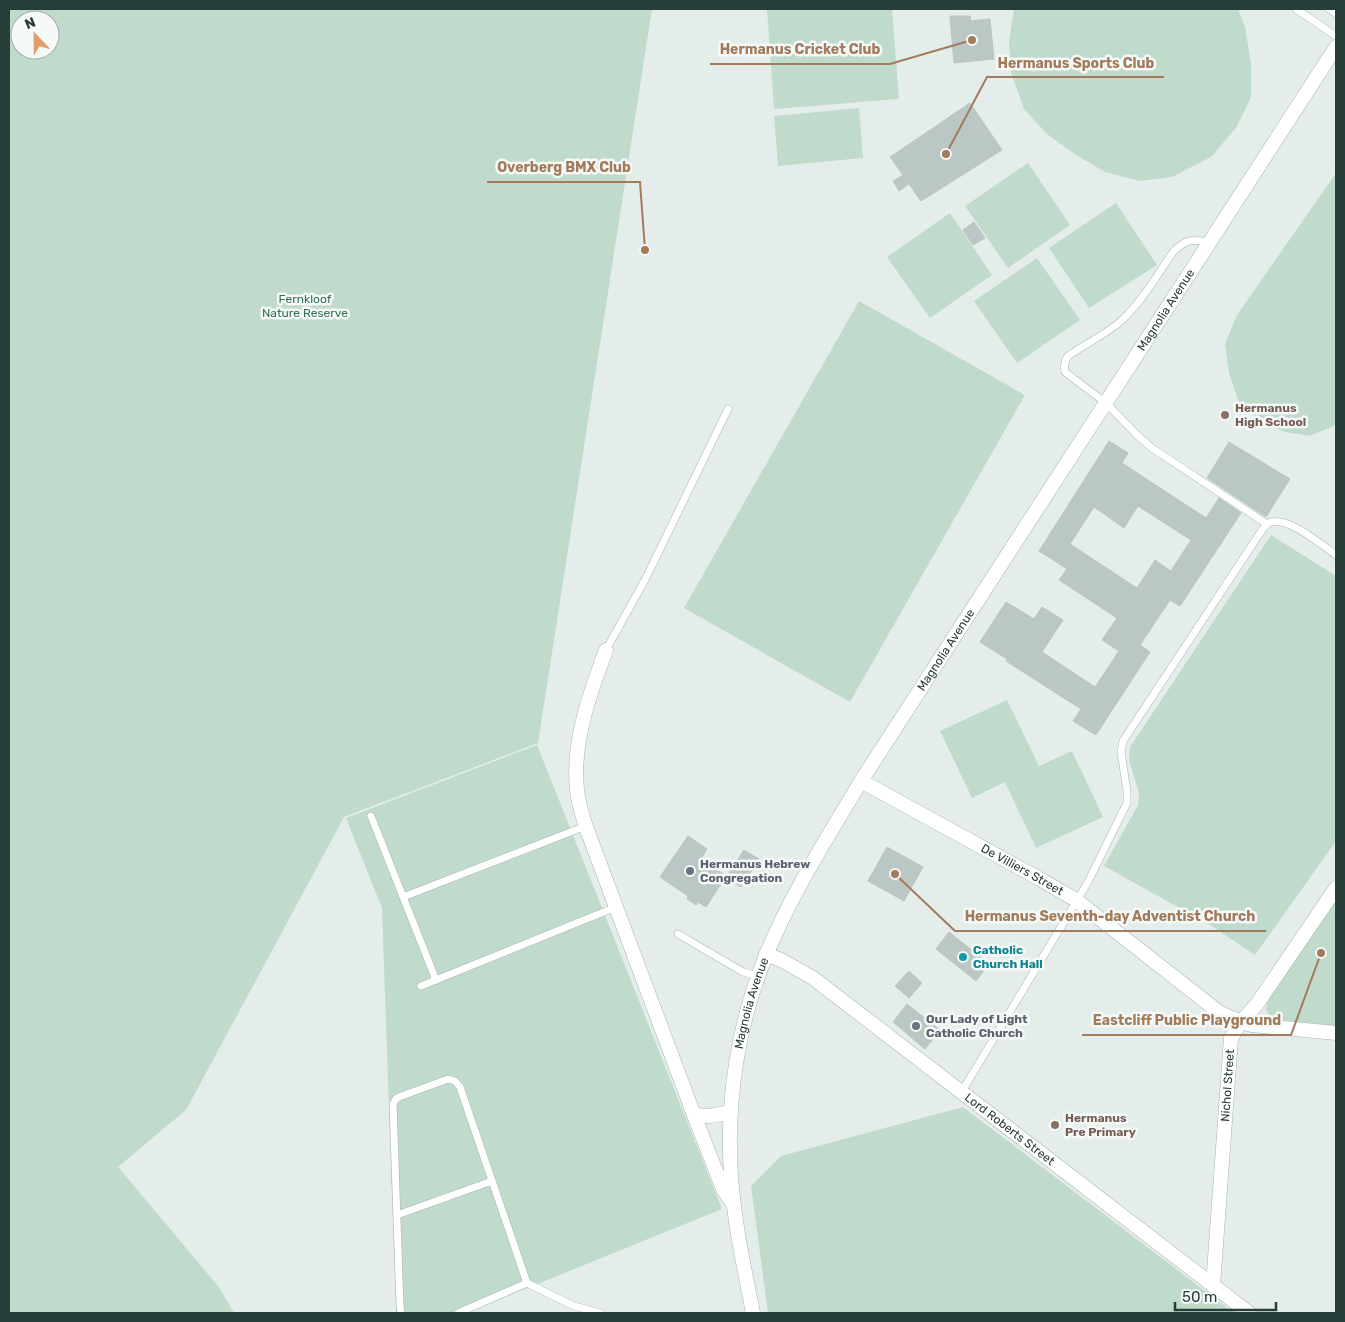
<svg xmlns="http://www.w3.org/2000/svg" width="1345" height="1322" font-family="Rubik,sans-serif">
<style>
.green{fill:#c0dbcc;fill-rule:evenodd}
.building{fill:#bbc7c4;stroke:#b8c6c2;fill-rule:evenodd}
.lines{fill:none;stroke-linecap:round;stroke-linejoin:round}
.lane-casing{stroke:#a8b5b2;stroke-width:8}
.street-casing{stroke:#a8b5b2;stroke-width:15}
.lane{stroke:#fff;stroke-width:7}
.street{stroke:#fff;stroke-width:14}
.education-dot{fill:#8d6e63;stroke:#f5f9f8;stroke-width:2}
.worship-dot{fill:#6b7280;stroke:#f5f9f8;stroke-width:2}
.culture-dot{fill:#0f9aa8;stroke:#f5f9f8;stroke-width:2}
.labels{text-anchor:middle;stroke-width:5;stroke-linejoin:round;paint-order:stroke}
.park-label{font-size:12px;fill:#347055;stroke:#f5f9f8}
.street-label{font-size:12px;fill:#263d3a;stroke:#f5f9f8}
.education-label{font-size:12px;font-weight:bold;fill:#785e54;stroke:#f5f9f8;text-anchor:start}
.worship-label{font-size:12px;font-weight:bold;fill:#5b616d;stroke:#f5f9f8;text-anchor:start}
.culture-label{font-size:12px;font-weight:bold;fill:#0d838f;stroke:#f5f9f8;text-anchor:start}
.leader{fill:none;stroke:#a27b5a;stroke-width:2}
.callout-dot{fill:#a27b5a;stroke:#f5f9f8;stroke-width:2}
.callout-label{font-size:14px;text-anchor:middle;font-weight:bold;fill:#a27b5a;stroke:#f5f9f8;stroke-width:5;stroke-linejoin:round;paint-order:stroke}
</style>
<rect width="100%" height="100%" fill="#e5edeb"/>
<g class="green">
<path d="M9,9H652L538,743L344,817L186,1110L118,1167L219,1287L234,1313H9ZM20,20H50V50H20Z"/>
<polygon points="767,9 892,9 899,99 774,109"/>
<polygon points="1014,9 1238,9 1245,27 1251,63 1251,97 1236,128 1211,157 1172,177 1139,181 1105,172 1076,155 1047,134 1024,109 1011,73 1009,41"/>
<polygon points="859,108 863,158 778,166 774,116"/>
<polygon points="1028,163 1070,225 1008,268 965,206"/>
<polygon points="1336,173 1336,425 1310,436 1285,432 1261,422 1238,400 1229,373 1225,344 1237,315"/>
<polygon points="1116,203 1157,265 1089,308 1049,248"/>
<polygon points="950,213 992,275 930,318 887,257"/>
<polygon points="1037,258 1080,320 1017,363 974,301"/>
<polygon points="859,301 1025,395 850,702 684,608"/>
<polygon points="1271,535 1336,576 1336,841 1255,955 1210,925 1104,866 1138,805 1139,793 1129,760 1130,747"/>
<polygon points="1007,700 1039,766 1072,751 1103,817 1036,848 1005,782 972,798 940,731"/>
<polygon points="537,745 722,1209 466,1313 396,1313 382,908 346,818"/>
<path d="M1336,897V1027C1323,1026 1277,1024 1269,1015C1265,1010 1266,1005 1268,1000Z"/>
<polygon points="963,1107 1234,1313 768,1313 751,1186 781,1156"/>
</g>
<g class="building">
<polygon points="950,16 970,16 971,21 990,19 994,59 954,63"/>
<polygon points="970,103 1002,150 921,201 909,184 899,191 893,181 903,175 890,157"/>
<polygon points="974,222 985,238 973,245 963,230"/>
<path d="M1109,441L1128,453L1122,463L1206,518L1219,498L1241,513L1180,606L1170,600L1140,645L1150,652L1096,735L1073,721L1081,709L1006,661L1007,659L980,642L1006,602L1034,619L1042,607L1063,620L1042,652L1095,687L1119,651L1102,640L1117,618L1059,580L1067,569L1039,551ZM1138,506L1191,540L1171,571L1155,560L1137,588L1070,544L1094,507L1124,528Z"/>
<polygon points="1229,442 1290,479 1266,517 1207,478"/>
<polygon points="688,836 707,849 701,859 726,876 706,907 698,902 696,905 687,899 688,896 660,877"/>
<polygon points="887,847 923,867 904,901 868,881"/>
<polygon points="744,850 759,859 741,887 726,878"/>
<polygon points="949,932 989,964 976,981 936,949"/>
<polygon points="909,971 922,983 909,998 895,986"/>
<polygon points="907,1004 940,1030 925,1049 893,1022"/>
</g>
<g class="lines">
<g class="lane-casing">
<g id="lane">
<polyline points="1296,9 1336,36"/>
<polyline points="1329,9 1336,14"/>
<path d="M1209,242C1192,239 1186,239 1173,252C1157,275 1142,302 1121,321C1105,335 1085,344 1068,356C1064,361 1064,366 1065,372L1106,403L1138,436L1152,448L1267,524"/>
<polyline points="606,650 646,578 728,409"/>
<polyline points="371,816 436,980"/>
<polyline points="403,897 586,826"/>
<polyline points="678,934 743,972 758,976"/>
<polyline points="421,986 616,907"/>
<path d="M961,1093L1088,882L1121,815L1127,803V791L1121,752L1123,741L1258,536C1260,533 1264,527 1267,524C1284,512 1323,546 1336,555"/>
<polyline points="397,1215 492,1181"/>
<polyline points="401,1313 400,1306 393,1104 396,1099 399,1097 448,1079 455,1081 460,1087 527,1283 574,1306 600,1313"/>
<polyline points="458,1313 527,1283"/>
</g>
</g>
<g class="street-casing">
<g id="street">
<path d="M606,650C590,693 572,742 577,789C578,802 582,814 586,827L694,1115L723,1189L733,1204"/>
<path id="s1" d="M861,781L1038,878L1076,900L1220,1013L1241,1022L1252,1025L1336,1033"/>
<path id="s2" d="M766,954L783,961L813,978L1249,1313"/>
<polyline points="694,1115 710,1116 731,1112"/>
<path id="s3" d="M1213,1286L1231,1038L1241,1022L1257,1004L1336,888"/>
<path id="s4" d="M753,1313C744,1267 734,1222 731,1175C726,1101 738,1022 767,953C792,892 828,837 861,781L1336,47"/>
</g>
</g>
<use href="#lane" class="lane"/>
<use href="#street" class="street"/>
</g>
<g class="education-dot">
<circle cx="1225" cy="415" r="5"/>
<circle cx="1055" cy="1125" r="5"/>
</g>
<g class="worship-dot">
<circle cx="690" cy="871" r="5"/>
<circle cx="916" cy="1026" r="5"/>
</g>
<circle class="culture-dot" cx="963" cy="957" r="5"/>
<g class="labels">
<g class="park-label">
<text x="305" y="303">Fernkloof<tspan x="305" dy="14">Nature Reserve</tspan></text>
</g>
<g class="street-label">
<text dy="4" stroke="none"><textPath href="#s4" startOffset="1124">Magnolia Avenue</textPath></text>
<text dy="4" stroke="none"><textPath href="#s4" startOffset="719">Magnolia Avenue</textPath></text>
<text dy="4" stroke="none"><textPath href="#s1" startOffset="184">De Villiers Street</textPath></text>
<text dy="4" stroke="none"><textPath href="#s4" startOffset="314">Magnolia Avenue</textPath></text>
<text dy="4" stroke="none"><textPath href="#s3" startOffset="201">Nichol Street</textPath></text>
<text dy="4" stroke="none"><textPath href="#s2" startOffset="301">Lord Roberts Street</textPath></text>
</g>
<g class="education-label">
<text x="1235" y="412">Hermanus<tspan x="1235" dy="14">High School</tspan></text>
<text x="1065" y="1122">Hermanus<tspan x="1065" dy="14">Pre Primary</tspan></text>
</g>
<g class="worship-label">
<text x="700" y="868">Hermanus Hebrew<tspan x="700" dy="14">Congregation</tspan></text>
<text x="926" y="1023">Our Lady of Light<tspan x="926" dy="14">Catholic Church</tspan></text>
</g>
<g class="culture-label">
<text x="973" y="954">Catholic<tspan x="973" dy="14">Church Hall</tspan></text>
</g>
</g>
<path class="leader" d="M972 40L890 64H710M946 154L987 77H1164M645 250L640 182H487M895 874L955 931H1266M1321 953L1291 1035H1082"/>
<g class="callout-dot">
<circle cx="972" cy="40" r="5"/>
<circle cx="946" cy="154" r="5"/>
<circle cx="645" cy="250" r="5"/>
<circle cx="895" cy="874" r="5"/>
<circle cx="1321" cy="953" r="5"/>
</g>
<g class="callout-label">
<text x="800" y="54">Hermanus Cricket Club</text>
<text x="1076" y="68">Hermanus Sports Club</text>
<text x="564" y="172">Overberg BMX Club</text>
<text x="1110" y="921">Hermanus Seventh-day Adventist Church</text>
<text x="1187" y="1025">Eastcliff Public Playground</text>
</g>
<rect width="1345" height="1322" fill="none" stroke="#263d3a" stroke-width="20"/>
<g transform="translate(35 35) rotate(338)"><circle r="24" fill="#f5f9f8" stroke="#a2aeac"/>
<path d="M0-4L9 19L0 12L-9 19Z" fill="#e49c6b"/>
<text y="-8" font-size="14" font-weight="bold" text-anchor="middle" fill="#263d3a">N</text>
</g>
<path d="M1175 1302v8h101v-8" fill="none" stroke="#263d3a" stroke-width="2.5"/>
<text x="1182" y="1302" font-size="15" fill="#263d3a" stroke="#f5f9f8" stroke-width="4" paint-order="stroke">50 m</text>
</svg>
